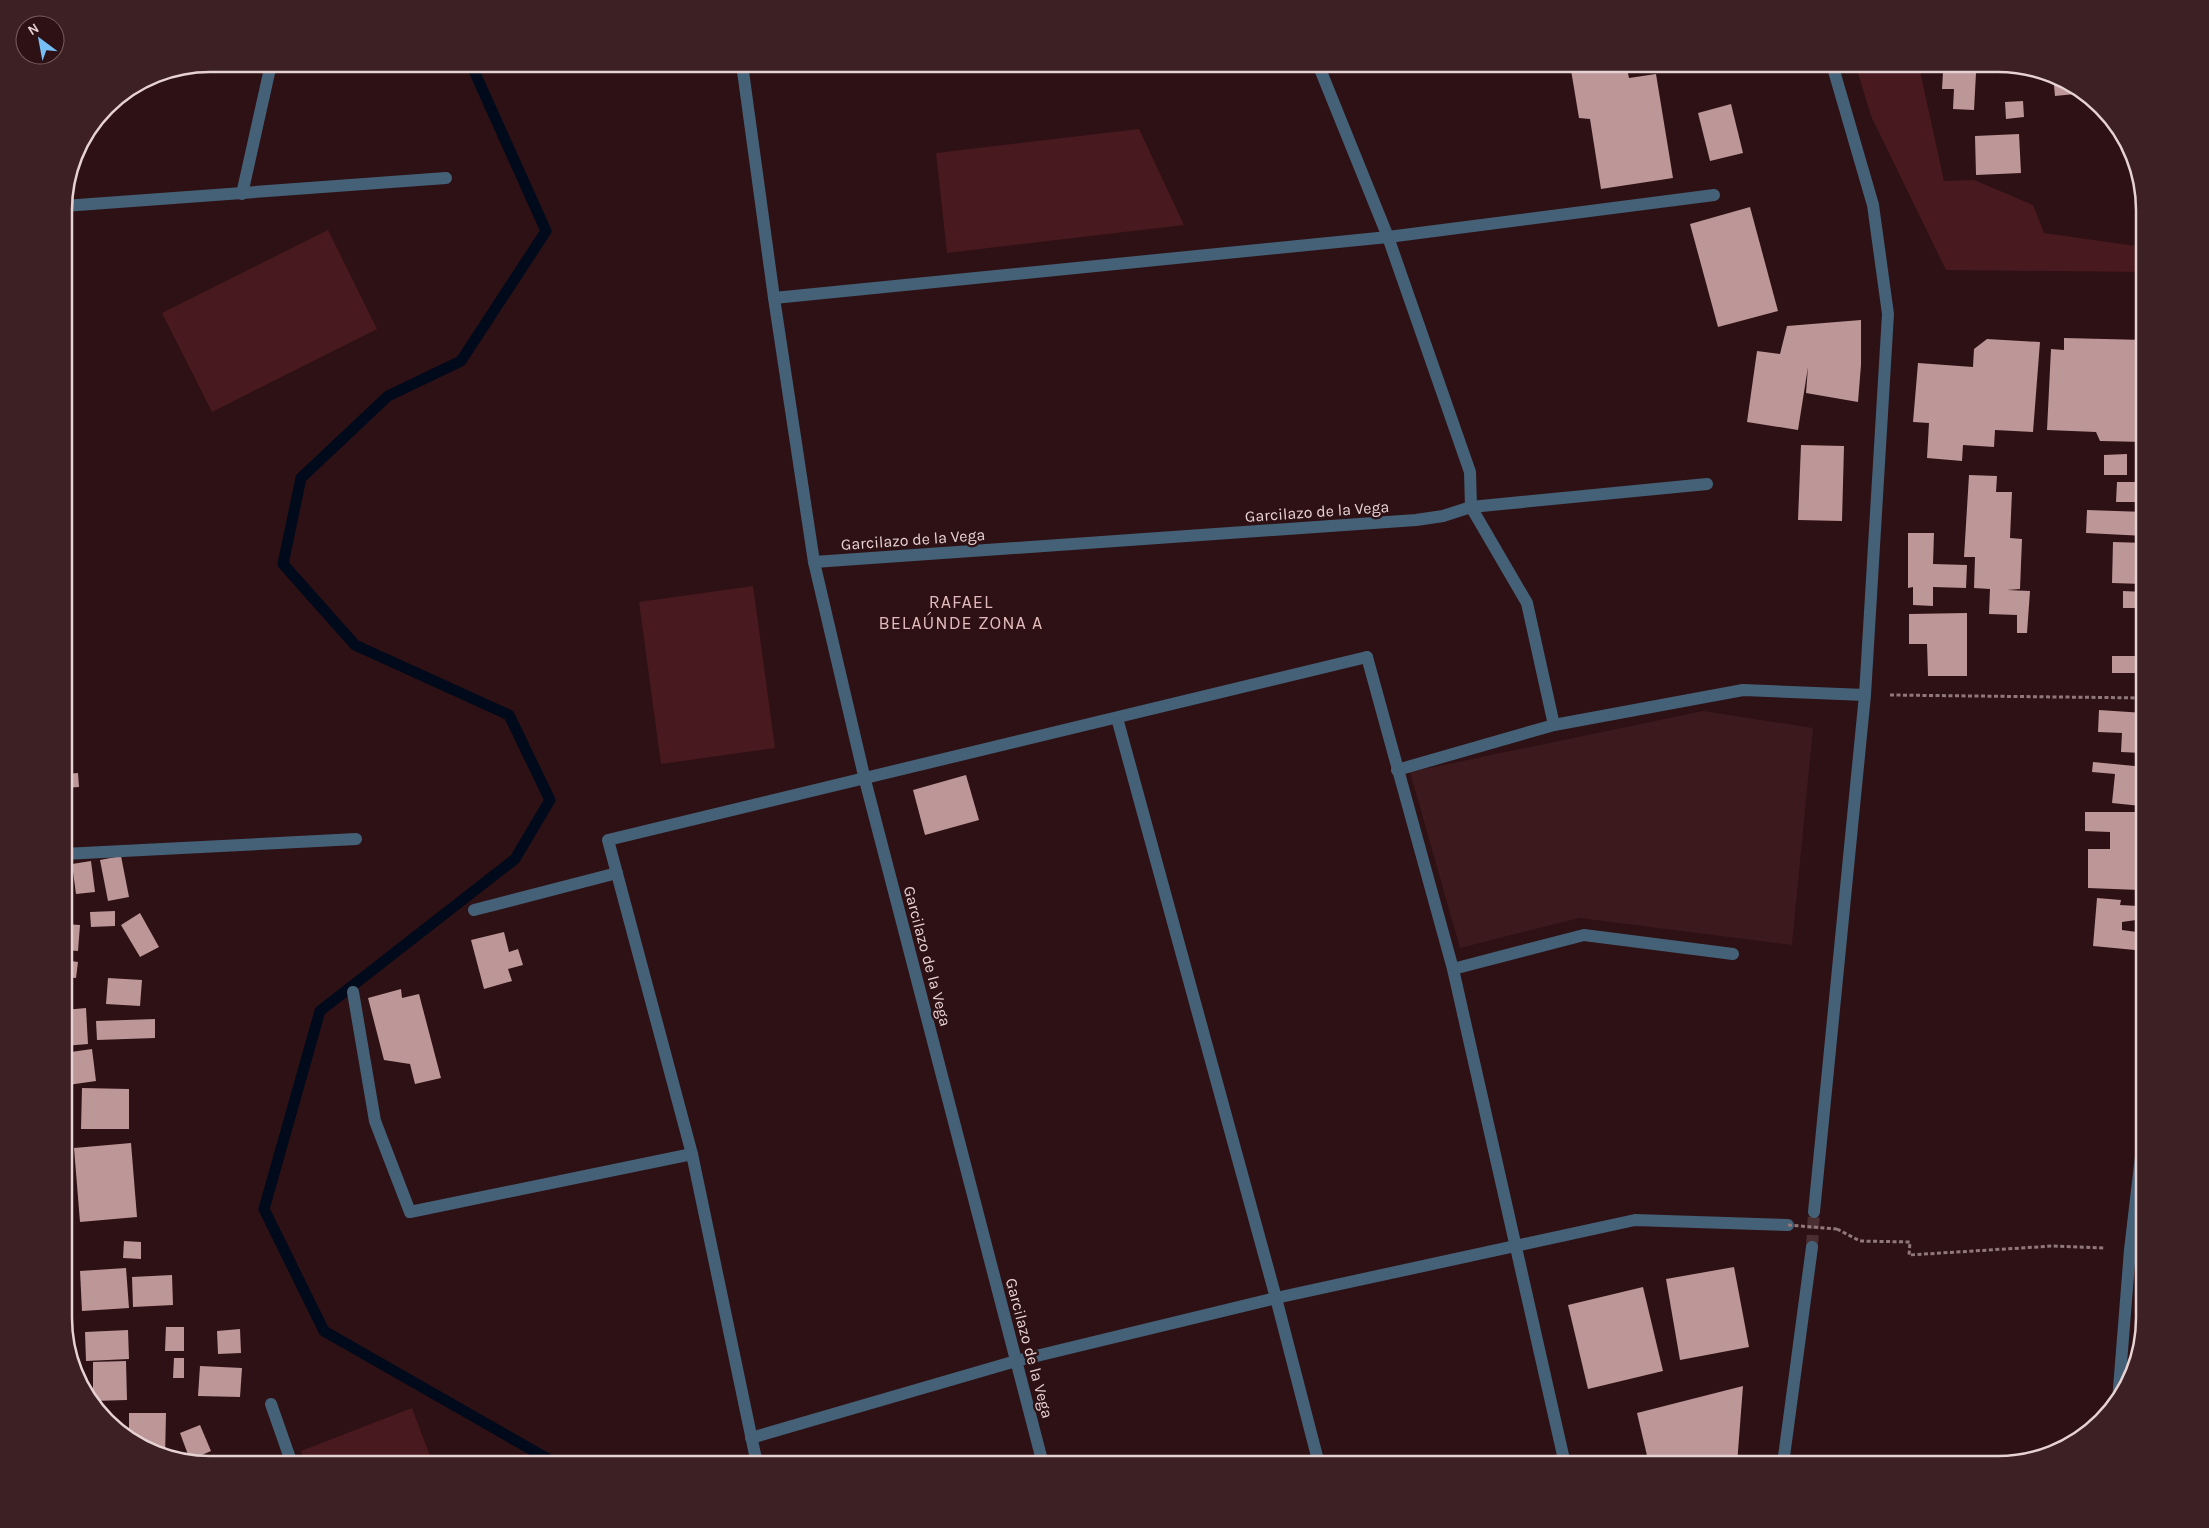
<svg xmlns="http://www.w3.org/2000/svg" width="2209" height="1528" font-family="Karla,sans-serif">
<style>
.built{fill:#3c191c}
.green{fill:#48191e}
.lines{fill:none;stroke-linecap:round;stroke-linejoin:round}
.stream{stroke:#000a1a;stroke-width:11}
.building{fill:#bd9697}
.minor-tunnel{stroke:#4a2e31;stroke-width:12;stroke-dasharray:12 6;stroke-linecap:butt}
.path{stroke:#90787a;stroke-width:3;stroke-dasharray:4 2.5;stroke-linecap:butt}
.service{stroke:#446177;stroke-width:12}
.minor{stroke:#446177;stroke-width:12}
.path-bridge{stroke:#90787a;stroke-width:3;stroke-dasharray:4 2.5;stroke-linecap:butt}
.labels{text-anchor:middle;stroke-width:5;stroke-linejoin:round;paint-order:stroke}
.street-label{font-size:16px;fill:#e7d2d3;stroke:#2e1114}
.neighbourhood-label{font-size:18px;letter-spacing:1px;fill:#e4bbbc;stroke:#2e1114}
.rim{fill:none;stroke:#e7d2d3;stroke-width:2.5}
</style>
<rect width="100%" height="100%" fill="#2e1114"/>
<polygon class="built" points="1703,711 1813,728 1792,945 1579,918 1460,948 1410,772"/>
<g class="green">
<polygon points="1920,71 1944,181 1974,180 2033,205 2044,233 2143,247 2145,272 1946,270 1871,116 1858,73"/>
<polygon points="1139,129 1184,225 947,253 936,153"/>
<polygon points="328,230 377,329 212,412 162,313"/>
<polygon points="753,586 775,748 661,764 639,602"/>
<polygon points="412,1408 433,1464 306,1464 301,1451"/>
</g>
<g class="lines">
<polyline class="stream" points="471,64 546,231 461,361 388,396 301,478 283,564 355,645 509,715 550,800 515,859 320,1011 264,1209 324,1331 548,1459 551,1464"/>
</g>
<g class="building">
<polygon points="1570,64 1626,64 1629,78 1656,74 1673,178 1601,189 1590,119 1579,118"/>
<polygon points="1943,72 1976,73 1974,110 1953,109 1954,89 1942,89"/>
<polygon points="2053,75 2074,86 2075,94 2055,96"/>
<polygon points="2023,101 2024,117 2006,119 2005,102"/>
<polygon points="1731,104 1743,153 1710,161 1698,113"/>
<polygon points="2019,134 2021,173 1976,175 1975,136"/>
<polygon points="2141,195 2142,195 2145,213 2141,213"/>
<polygon points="1750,207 1778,311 1718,327 1690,224"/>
<polygon points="1861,320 1861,365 1858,402 1806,393 1808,367 1798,430 1747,422 1757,351 1780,354 1787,326"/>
<polygon points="2064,338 2145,340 2145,442 2100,441 2096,432 2047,430 2051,349 2064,350"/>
<polygon points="1987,339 2040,342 2033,432 1995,430 1994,447 1963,445 1962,461 1927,458 1929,423 1913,422 1918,363 1973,367 1974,349"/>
<polygon points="1801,445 1844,446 1842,521 1798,520"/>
<polygon points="2127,454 2127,475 2104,475 2104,455"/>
<polygon points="1969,475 1997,476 1996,492 2012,492 2010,538 2022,539 2020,589 2007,590 2030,591 2027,633 2017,633 2017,615 1989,614 1990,589 1974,588 1975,557 1964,557"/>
<polygon points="2117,482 2145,482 2145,502 2116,502"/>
<polygon points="2087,510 2145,512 2145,536 2086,533"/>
<polygon points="1908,533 1934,533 1933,564 1967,565 1966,588 1933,587 1933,606 1913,605 1913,587 1908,588"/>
<polygon points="2113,542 2145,543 2143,584 2112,583"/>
<polygon points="2123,591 2145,592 2145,608 2123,608"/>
<polygon points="1967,613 1967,676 1928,676 1927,644 1909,644 1909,614"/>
<rect x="2112" y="656" width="33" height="17"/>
<polygon points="2099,710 2144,713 2142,753 2121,752 2122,733 2098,732"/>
<polygon points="2093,762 2145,767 2141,806 2112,803 2115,774 2092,772"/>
<polygon points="78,773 79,787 64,788 64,774"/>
<polygon points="966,775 979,820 925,835 913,790"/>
<polygon points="64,795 66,795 67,824 64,824"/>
<polygon points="2085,812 2139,812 2140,890 2088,888 2088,849 2110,849 2110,832 2085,831"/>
<polygon points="121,856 129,897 108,901 100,860"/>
<polygon points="91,861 95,892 76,894 72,864"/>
<polygon points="65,887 68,907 64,908 64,888"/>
<polygon points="2097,898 2121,900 2120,905 2138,906 2136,920 2122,922 2122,930 2137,932 2135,950 2093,946"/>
<polygon points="115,911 115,926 91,927 90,912"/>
<polygon points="140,913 159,947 140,957 121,925"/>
<polygon points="64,924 80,925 78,951 64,950"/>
<polygon points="504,932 509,952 518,949 523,965 508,969 512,981 484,989 471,940"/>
<polygon points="64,960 78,962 76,978 64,977"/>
<polygon points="108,978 142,980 140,1006 106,1004"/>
<polygon points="401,989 402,998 419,994 441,1078 415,1084 410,1064 384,1060 368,998"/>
<polygon points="86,1008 88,1044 64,1046 64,1010"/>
<polygon points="155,1019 155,1038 97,1040 96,1021"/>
<polygon points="92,1049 96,1081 68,1085 64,1053"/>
<polygon points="82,1088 129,1089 129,1129 81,1129"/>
<polygon points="131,1143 137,1217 80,1222 74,1148"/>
<polygon points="124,1241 141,1242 141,1259 123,1258"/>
<polygon points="1734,1267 1749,1347 1680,1360 1666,1279"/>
<polygon points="126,1268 129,1308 82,1311 80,1271"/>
<polygon points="172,1275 173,1305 133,1307 132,1277"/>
<polygon points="1643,1287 1663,1371 1588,1389 1568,1305"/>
<polygon points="166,1327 184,1327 184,1351 165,1351"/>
<polygon points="240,1329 241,1353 218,1354 217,1331"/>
<polygon points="128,1330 129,1359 86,1361 85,1332"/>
<polygon points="174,1358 184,1358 184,1378 173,1378"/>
<polygon points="126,1361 127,1400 93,1401 93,1362"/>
<polygon points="200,1366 242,1368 240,1397 198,1396"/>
<polygon points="1743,1386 1737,1464 1649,1464 1637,1413"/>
<polygon points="129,1413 166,1413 165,1457 129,1439"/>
<polygon points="200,1425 211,1451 190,1460 180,1433"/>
</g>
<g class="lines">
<polyline class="minor-tunnel" points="1812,1247 1814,1212"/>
<g class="path">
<polyline points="1890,695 2145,698"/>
<polyline points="1837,1229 1860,1241 1910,1242 1909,1255 2053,1246 2104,1248"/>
</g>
<g class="service">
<polyline points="1367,657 1453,969 1565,1464"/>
<polyline points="1453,969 1584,935 1733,954"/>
</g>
<g class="minor">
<polyline points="742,64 774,298 814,562 865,780 1043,1464"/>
<polyline points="1318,64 1388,237 1470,472 1471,507 1527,603 1554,725"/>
<polyline points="242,194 271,64"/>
<polyline points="64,206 446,178"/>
<polyline points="774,298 1388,237 1714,195"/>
<polyline points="814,562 1416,520 1443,516 1471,507 1707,484"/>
<polyline points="1117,718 1276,1298 1319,1464"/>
<polyline points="1397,770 1554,725 1743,690 1865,695"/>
<polyline points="64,854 356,839"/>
<polyline points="474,910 617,873"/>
<polyline points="353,992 375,1121 410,1212 692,1154"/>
<polyline points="1814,1212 1865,695 1888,314 1873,205 1832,64"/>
<polyline points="2130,1250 2145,1251"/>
<polyline points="2118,1401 2130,1250 2145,1122"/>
<polyline points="271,1404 292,1464"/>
<polyline points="751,1438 1016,1361 1276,1298 1635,1220 1788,1225"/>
<polyline points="757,1464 692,1154 608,840 1367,657"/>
<polyline points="1783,1464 1812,1247"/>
</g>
<polyline class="path-bridge" points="1788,1225 1837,1229"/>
</g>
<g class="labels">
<g class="street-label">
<text transform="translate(1317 511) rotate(-4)" y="6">Garcilazo de la Vega</text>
<text transform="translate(913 539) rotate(-4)" y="6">Garcilazo de la Vega</text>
<text transform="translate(928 956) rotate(75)" y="6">Garcilazo de la Vega</text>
<text transform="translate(1030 1348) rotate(75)" y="6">Garcilazo de la Vega</text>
</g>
<g class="neighbourhood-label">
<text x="961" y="608">RAFAEL<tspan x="961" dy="21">BELAÚNDE ZONA A</tspan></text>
</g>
</g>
<path d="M0 0H2209V1528H0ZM210 72H1998A138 138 0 0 1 2136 210V1318A138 138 0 0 1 1998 1456H210A138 138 0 0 1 72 1318V210A138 138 0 0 1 210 72Z" fill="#3d2023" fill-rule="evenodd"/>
<path class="rim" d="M210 72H1998A138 138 0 0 1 2136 210V1318A138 138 0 0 1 1998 1456H210A138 138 0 0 1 72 1318V210A138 138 0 0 1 210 72Z"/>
<g transform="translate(40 40) rotate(328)"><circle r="24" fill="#2e1114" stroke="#785e60"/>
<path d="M0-4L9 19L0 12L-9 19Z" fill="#76c0f7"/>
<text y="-8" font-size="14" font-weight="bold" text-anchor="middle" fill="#e7d2d3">N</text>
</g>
</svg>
